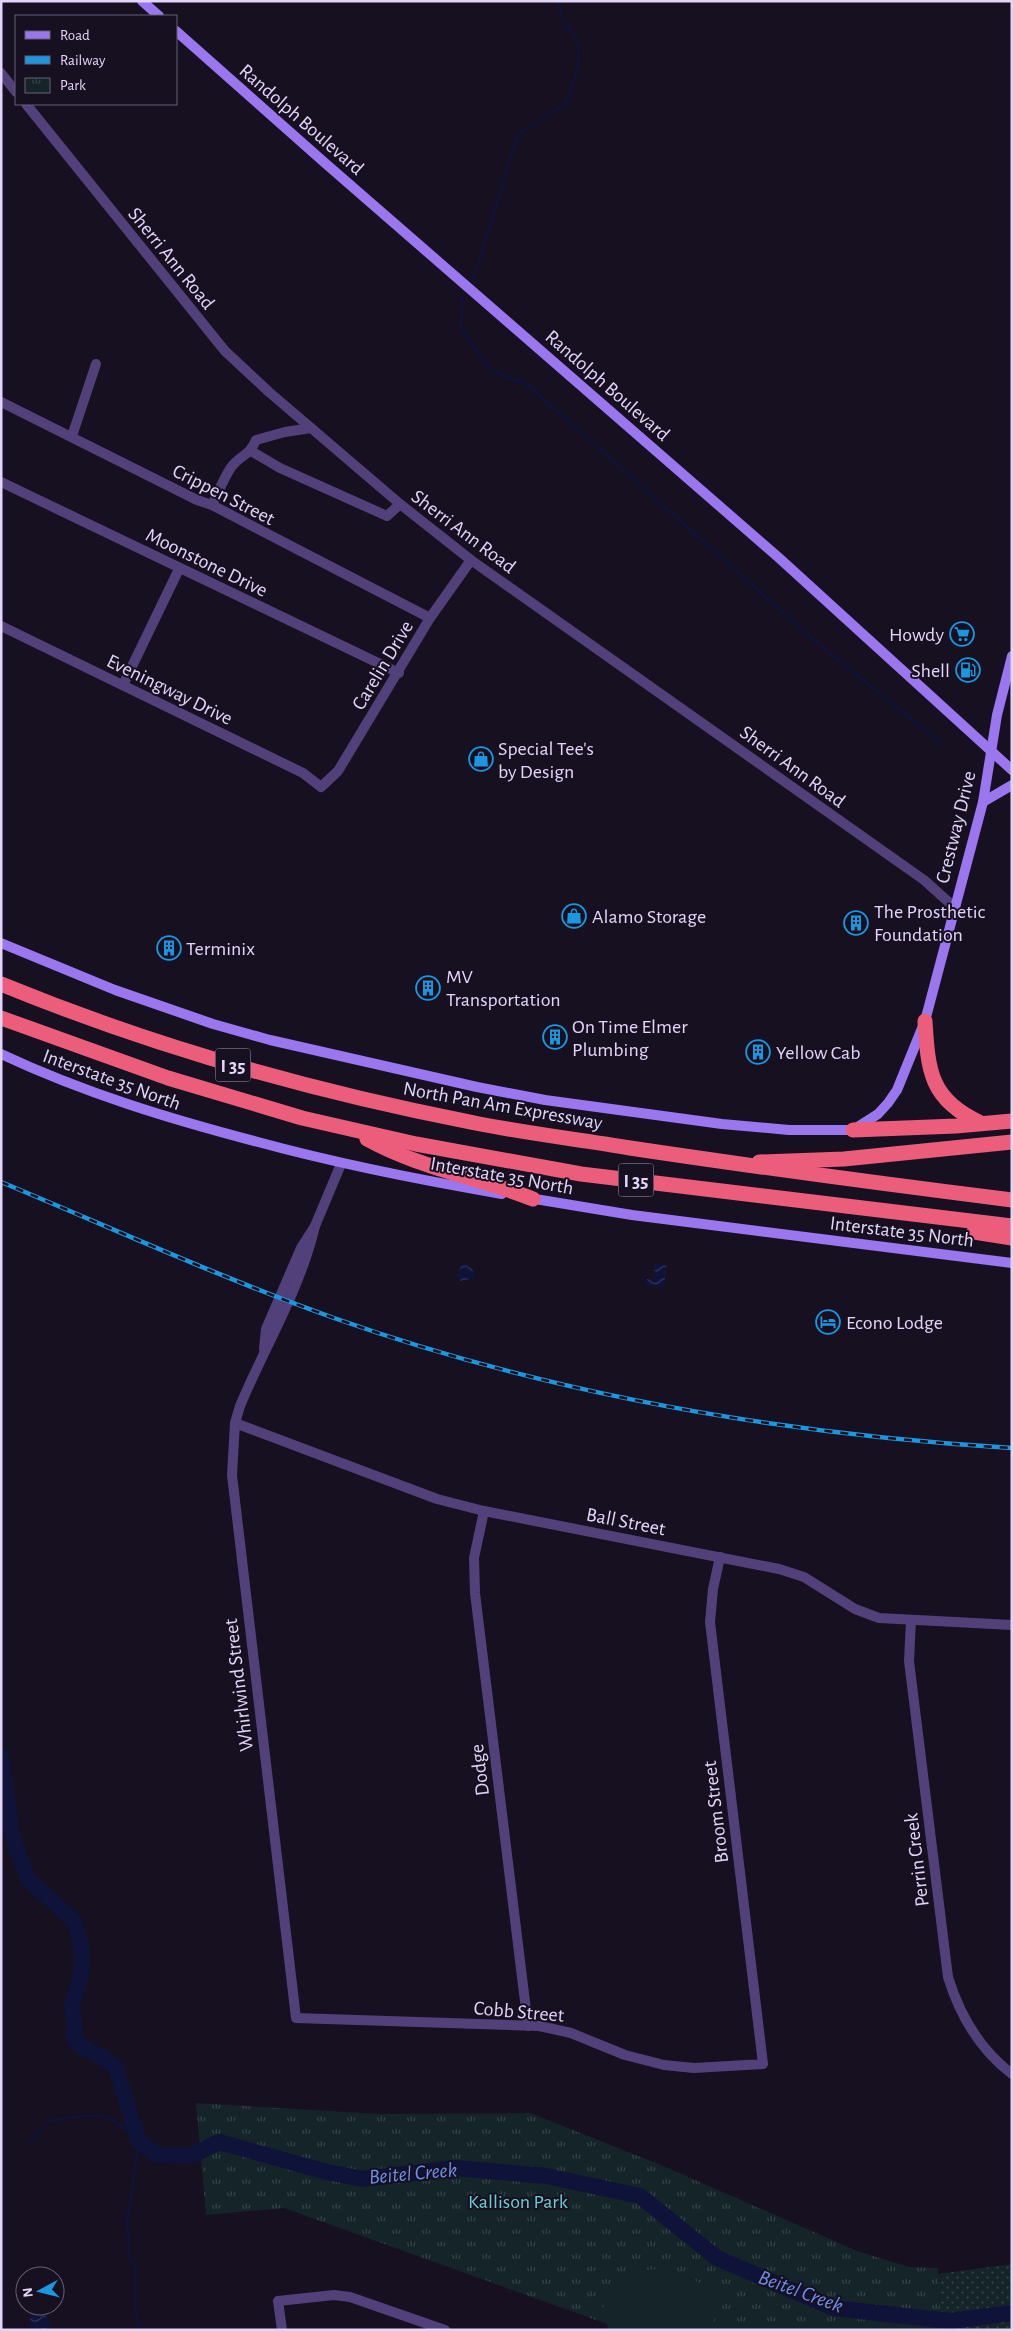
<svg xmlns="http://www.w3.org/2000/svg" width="1013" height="2331" font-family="'Alegreya Sans',sans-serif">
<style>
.grass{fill:url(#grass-dots)}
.park{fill:url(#park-tufts)}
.pitch{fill:#142429}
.water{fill:url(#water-waves)}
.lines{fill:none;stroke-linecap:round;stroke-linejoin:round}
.stream{stroke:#0f133a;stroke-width:2.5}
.river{stroke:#0f133a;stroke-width:16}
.street{stroke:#52407a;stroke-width:10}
.secondary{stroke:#9a76ef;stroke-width:10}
.highway{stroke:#ec5d7b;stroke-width:15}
.rail-casing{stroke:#1b97df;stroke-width:4.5}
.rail{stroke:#171020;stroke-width:2.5;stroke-dasharray:8;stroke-linecap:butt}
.labels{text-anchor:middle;stroke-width:4;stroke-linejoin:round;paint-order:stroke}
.shield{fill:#171020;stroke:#a699b9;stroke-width:1}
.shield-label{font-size:19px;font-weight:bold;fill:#e3d4fa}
.street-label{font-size:20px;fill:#e3d4fa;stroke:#171020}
.poi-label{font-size:20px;fill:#e3d4fa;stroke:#171020;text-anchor:start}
.park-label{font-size:20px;fill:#69cfd1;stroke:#171020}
.water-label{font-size:21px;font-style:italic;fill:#6e90ee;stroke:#171020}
</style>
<defs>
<pattern id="grass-dots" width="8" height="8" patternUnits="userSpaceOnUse" patternTransform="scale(1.25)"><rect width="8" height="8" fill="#142429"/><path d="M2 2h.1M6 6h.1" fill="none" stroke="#364349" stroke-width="1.8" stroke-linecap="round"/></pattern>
<pattern id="park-tufts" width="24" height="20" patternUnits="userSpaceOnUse" patternTransform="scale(1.25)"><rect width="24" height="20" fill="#142429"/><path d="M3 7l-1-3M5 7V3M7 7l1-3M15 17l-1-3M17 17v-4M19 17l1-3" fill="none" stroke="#364349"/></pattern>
<pattern id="water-waves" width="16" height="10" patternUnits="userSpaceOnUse" patternTransform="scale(1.25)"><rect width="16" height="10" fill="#0f133a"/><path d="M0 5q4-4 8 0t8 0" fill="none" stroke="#323457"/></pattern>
</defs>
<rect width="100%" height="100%" fill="#171020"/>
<polygon class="grass" points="1012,2264 1012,2330 941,2330 938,2274"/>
<polygon class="park" points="196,2103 379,2114 530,2113 661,2165 857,2251 909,2267 938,2268 941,2330 608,2330 607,2324 284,2208 206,2215"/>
<polygon class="pitch" points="657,2269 679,2273 728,2296 708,2330 624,2330 598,2317 616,2283 639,2271"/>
<g class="water">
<polygon points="463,1263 468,1264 474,1272 475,1278 461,1281 458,1279 457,1275"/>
<polygon points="655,1264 667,1265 664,1287 645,1285 647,1279 655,1278 656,1272 653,1270"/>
<polygon points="45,2313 52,2330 31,2330 30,2316"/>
</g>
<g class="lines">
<g class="stream">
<path d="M473,281L518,134L567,103C573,81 586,57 574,35C564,17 561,26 559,1"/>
<polyline points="462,297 461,329 491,370 529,386 815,641 941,743"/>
<path d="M30,2142L48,2121C64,2119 93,2112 108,2118C120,2123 130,2134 139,2142L127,2223L129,2239L128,2255L135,2267V2304L139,2330"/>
</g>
<path class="river" d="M1,1755L12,1836L28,1879L74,1921L82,1950L81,1975L72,2006L75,2027L74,2039C84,2053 104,2054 116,2068L139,2142L158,2155L190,2156L219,2142L327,2172L363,2179L456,2168L546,2176L640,2196L717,2258L833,2308L950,2321L1012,2313"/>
<g class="street">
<polyline points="1,73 16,92"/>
<polyline points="26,104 225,351 269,392 400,504 471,560 924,880 953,906"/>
<polyline points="1,402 197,500 212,505 430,618"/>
<polyline points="72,436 96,364"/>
<polyline points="251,451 280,468 387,516 400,504"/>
<polyline points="1,482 399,673"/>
<path d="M212,505C218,493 223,480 230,469C239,455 249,457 256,440L285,432L311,428"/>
<polyline points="1,626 303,773 321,787 338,771 430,618 471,560"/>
<polyline points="123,685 179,569"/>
<path d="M315,1226C300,1290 265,1346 240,1406L235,1423L232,1475L296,2018L539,2026L571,2033L625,2055L664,2065L694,2068L763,2064L710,1622L713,1589L720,1557"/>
<polyline points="264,1349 266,1329 301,1248 315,1226 341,1164"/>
<polyline points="235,1423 437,1499 484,1511 779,1569 804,1577 855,1609 879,1618 1012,1625"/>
<polyline points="484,1511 474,1558 475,1593 528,2026"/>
<path d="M911,1620L909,1661L948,1977C960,2016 979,2049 1012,2074"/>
<polyline points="282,2330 278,2301 334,2295 350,2297 445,2330"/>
</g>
<g class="secondary">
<polyline points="142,1 159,16"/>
<polyline points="176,31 325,163 778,557 1012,770"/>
<polyline points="983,802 1012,785"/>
<polyline points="1,943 115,990 213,1024 270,1040 477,1087 545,1100 722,1124 789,1130 853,1130 878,1114 888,1103 897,1090 925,1021 983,802 997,715 1012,656"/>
<path d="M1,1054C84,1093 170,1119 258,1142C339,1164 420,1180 502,1194"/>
<polyline points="529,1198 632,1215 1012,1263"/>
</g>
<g class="highway">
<path d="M1,984C152,1046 311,1091 470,1122C523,1133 577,1139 630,1148C757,1167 884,1184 1012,1200"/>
<polyline points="1,1018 168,1078 302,1118 416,1144 581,1174 1012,1226"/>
<path d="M925,1021C928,1071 930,1100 981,1123"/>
<polyline points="853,1130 956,1126 1012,1121"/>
<path d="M367,1139C419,1168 478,1177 533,1199"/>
<polyline points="759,1162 844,1159 1012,1142"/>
<polyline points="974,1232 1012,1238"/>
</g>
<g class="rail-casing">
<path id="rail" d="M1,1182C112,1228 221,1278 334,1318C552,1395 782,1434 1012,1448"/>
</g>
<use href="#rail" class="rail"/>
</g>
<defs>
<g id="supermarket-ring" transform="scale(1.25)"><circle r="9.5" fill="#171020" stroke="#1b97df" stroke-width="1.5"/><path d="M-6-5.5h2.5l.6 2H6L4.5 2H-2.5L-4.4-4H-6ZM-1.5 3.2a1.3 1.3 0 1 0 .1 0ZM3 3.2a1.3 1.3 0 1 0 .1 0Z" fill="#1b97df"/></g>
<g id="fuel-ring" transform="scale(1.25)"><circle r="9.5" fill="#171020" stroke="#1b97df" stroke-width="1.5"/><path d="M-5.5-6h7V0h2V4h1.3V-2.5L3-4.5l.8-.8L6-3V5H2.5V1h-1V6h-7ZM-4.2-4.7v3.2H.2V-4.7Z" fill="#1b97df"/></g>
<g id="shop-ring" transform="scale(1.25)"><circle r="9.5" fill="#171020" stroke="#1b97df" stroke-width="1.5"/><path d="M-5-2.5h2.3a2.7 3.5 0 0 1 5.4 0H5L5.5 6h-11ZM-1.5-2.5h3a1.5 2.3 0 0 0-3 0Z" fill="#1b97df"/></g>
<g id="building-ring" transform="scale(1.25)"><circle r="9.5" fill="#171020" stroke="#1b97df" stroke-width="1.5"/><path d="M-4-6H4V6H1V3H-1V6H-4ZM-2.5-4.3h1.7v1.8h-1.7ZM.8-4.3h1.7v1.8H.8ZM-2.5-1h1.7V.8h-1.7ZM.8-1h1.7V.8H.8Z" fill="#1b97df"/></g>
<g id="hotel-ring" transform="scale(1.25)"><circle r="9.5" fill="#171020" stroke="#1b97df" stroke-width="1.5"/><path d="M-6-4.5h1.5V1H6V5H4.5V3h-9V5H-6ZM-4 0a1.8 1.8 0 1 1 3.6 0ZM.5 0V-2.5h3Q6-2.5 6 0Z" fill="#1b97df"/></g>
</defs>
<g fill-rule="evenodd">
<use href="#supermarket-ring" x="962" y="634"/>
<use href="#fuel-ring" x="968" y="670"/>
<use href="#shop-ring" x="481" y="759"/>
<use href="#shop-ring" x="574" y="916"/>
<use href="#building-ring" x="856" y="923"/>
<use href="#building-ring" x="169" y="948"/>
<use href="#building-ring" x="428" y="988"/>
<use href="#building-ring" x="555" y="1037"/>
<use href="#building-ring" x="758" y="1052"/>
<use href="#hotel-ring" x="828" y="1322"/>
</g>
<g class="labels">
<g class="shield">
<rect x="215.5" y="1048.5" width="35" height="33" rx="4"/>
<rect x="618.5" y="1163.5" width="35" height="33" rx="4"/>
</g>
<g class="shield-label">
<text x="233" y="1072">I 35</text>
<text x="636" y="1187">I 35</text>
</g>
<g class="street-label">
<text transform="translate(302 119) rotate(41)" y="7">Randolph Boulevard</text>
<text transform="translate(172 258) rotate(51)" y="7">Sherri Ann Road</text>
<text transform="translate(608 385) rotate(41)" y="7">Randolph Boulevard</text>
<text transform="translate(224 494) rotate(27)" y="7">Crippen Street</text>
<text transform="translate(464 531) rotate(37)" y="7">Sherri Ann Road</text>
<text transform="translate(207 562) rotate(26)" y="7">Moonstone Drive</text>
<text transform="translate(382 665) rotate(-59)" y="7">Carelin Drive</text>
<text transform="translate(170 689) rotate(26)" y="7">Eveningway Drive</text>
<text transform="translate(793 766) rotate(36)" y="7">Sherri Ann Road</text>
<text transform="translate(955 827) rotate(-76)" y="7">Crestway Drive</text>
<text transform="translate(112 1079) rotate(20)" y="7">Interstate 35 North</text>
<text transform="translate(503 1105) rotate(10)" y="7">North Pan Am Expressway</text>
<text transform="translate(502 1175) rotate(10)" y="7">Interstate 35 North</text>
<text transform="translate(902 1231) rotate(7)" y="7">Interstate 35 North</text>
<text transform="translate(626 1521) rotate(11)" y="7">Ball Street</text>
<text transform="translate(238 1685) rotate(-97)" y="7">Whirlwind Street</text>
<text transform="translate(479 1770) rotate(-97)" y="7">Dodge</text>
<text transform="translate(715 1812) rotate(-97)" y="7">Broom Street</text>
<text transform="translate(916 1860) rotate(-97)" y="7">Perrin Creek</text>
<text transform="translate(519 2011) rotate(5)" y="7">Cobb Street</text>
</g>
<g class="poi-label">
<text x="944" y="641" text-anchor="end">Howdy</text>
<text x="950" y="677" text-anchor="end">Shell</text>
<text x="498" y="755">Special Tee's<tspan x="498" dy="23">by Design</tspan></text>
<text x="874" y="918">The Prosthetic<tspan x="874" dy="23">Foundation</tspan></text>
<text x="592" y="923">Alamo Storage</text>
<text x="186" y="955">Terminix</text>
<text x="446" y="983">MV<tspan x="446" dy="23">Transportation</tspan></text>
<text x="572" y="1033">On Time Elmer<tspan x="572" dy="23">Plumbing</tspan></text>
<text x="776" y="1059">Yellow Cab</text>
<text x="846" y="1329">Econo Lodge</text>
</g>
<g class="park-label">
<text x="518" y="2208">Kallison Park</text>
</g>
<g class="water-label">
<text transform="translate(413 2173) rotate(-5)" y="7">Beitel Creek</text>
<text transform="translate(801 2291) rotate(20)" y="7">Beitel Creek</text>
</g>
</g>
<rect width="1013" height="2331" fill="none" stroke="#e3d4fa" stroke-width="5"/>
<rect x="15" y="15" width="162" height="90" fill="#171020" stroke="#695e77"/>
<rect x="25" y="31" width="25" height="8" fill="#9a76ef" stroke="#695e77"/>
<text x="60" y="40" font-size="15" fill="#e3d4fa">Road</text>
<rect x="25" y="56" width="25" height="8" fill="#1b97df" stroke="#695e77"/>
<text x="60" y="65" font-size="15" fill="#e3d4fa">Railway</text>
<rect x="25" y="78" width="25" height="15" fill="url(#park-tufts)" stroke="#695e77"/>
<text x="60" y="90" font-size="15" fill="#e3d4fa">Park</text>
<g transform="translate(40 2291) rotate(263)"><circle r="24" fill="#171020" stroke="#695e77"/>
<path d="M0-4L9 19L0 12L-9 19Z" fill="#1b97df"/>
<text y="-8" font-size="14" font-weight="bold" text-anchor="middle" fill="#e3d4fa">N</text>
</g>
</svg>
